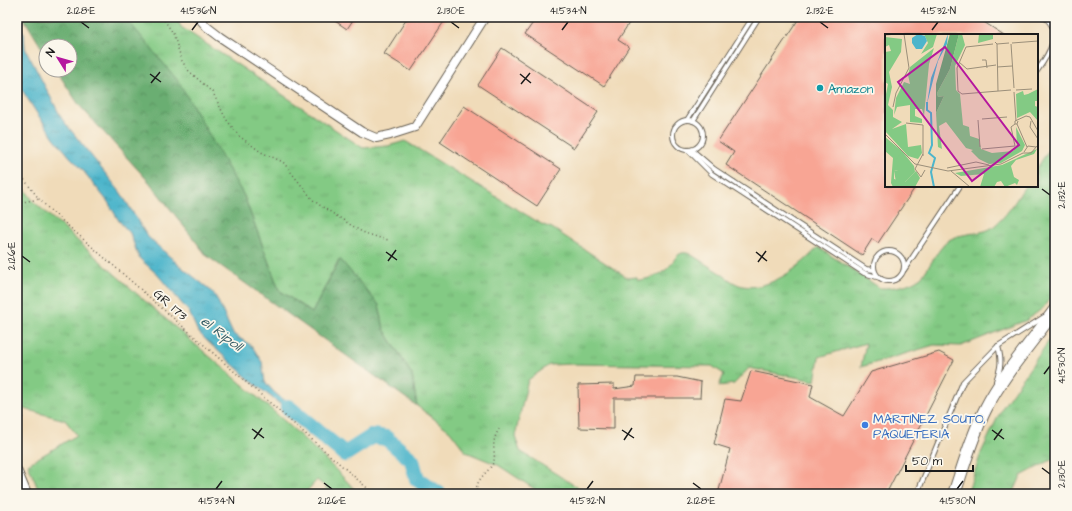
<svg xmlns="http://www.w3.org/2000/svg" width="1072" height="511" font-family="'Architects Daughter',sans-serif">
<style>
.grass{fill:url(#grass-tufts);stroke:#507350}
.forest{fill:url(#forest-crowns);stroke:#436547}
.water{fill:url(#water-ripples);stroke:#346874}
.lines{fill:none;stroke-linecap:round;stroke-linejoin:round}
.river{stroke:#4db5cb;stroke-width:16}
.building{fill:#f8a594}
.lane-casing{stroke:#665f53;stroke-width:6}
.street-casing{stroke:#665f53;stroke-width:10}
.secondary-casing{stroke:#665f53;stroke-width:14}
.path{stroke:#665f53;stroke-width:1.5;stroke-dasharray:1 3;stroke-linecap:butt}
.lane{stroke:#fff;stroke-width:4}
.street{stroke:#fff;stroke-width:8}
.secondary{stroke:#fff;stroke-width:12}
.ticks{fill:none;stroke:#1c1c1c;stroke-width:1.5}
.culture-dot{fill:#0f9aa8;stroke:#fbf7ec;stroke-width:1.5}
.shop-dot{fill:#3f7fe0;stroke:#fbf7ec;stroke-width:1.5}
.labels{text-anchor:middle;stroke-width:3.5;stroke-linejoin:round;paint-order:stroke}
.culture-label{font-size:13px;fill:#0d838f;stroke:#fbf7ec;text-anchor:start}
.street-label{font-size:13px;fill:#1c1c1c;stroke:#fbf7ec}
.shop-label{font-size:13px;fill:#366cbe;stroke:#fbf7ec;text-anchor:start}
.water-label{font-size:14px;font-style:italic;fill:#305962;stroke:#fbf7ec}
.inset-river{fill:none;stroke:#4db5cb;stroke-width:2}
.inset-road{fill:none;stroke:#9b8f7a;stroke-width:1}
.view{fill:#b5179e;fill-opacity:0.15;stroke:#b5179e;stroke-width:2}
.inset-edge{fill:none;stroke:#1c1c1c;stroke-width:2}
.neatline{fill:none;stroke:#1c1c1c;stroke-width:1.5}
.ticks-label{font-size:10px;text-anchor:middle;fill:#1c1c1c}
</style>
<defs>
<pattern id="grass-tufts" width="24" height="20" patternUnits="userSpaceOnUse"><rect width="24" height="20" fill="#83ca84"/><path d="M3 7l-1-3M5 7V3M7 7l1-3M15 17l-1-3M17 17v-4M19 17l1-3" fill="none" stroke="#71ad71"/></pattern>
<pattern id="forest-crowns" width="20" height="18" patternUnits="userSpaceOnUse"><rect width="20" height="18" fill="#6aae72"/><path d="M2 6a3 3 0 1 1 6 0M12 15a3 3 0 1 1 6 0" fill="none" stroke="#568d5d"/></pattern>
<pattern id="water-ripples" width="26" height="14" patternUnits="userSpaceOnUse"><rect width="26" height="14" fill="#4db5cb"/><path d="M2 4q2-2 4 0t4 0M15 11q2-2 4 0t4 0" fill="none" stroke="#3f92a4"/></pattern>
</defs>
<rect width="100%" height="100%" fill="#fbf7ec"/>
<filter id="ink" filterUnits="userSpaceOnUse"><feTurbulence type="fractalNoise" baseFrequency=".025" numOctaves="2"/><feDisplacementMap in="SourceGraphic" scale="8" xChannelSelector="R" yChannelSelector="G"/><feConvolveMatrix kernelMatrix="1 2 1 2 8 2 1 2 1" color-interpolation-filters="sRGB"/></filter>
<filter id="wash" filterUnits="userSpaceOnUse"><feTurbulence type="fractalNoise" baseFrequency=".012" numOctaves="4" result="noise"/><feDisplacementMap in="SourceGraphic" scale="16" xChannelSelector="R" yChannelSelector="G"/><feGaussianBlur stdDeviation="0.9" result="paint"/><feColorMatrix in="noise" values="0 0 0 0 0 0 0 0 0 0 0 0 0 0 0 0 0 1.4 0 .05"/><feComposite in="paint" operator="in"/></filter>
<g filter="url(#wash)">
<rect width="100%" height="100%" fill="#f0dbb9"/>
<g class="grass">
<path d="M125,17H176L181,27L363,148L388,146L405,141L543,225L552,228L628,278L637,277L638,280C647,280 661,275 668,268C675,261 677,249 690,254C701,261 712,268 723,275C728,279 734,283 739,285C766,294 802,266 818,247L880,288C894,288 909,286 921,277C931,266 937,249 949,240C959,234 973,234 985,231C1000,227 1017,199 1025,186H1037V168L1055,140V291L1043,308L1027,320L961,346L934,345L861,367L866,343L819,357L815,381L749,368L734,384L719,386L724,374L712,366L574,364L549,365L528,380L515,436L520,451L588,494H542L498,465L466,452L450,431L417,406L412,375L384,329L379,305L339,259L312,313L279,290L244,196Z"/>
<path d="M17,178L34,202C81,243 127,286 175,327C238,381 303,433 359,494H334L317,480L304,494H40L28,464L77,435L65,420L17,407Z"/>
<polygon points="1055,332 1055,458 1021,476 1013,494 967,494 981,453 1002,408"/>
</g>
<polygon class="forest" points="23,17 125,17 179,82 244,196 279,290 312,313 340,259 379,305 384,329 412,375 417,406 207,256 150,183 79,105 56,70 70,70 70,46 46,46 46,55"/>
<polygon class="water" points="17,18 24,34 25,48 62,119 121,193 147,236 179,265 209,289 216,297 233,334 252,346 262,362 265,382 274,392 303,417 303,420 300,420 251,381 205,339 198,332 189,312 157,274 139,258 130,233 119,221 108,202 81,168 71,158 55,139 38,115 17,82"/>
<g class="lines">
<polyline class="river" points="288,407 345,454 373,436 386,438 412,460 417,479 439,494"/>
</g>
<g id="blocks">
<g class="building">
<polygon points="329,17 355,17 347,29"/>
<polygon points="408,17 447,17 411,71 384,54"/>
<polygon points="537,17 633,17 618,40 629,47 604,86 525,34"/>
<polygon points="800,17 976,17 1004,35 886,35 886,186 916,186 878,243 872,239 862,255 726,165 734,152 718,141"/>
<polygon points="502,48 598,112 574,148 478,85"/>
<polygon points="464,106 561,169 537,206 440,142"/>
<polygon points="939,352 954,360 886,494 718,494 730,449 714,444 725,399 741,401 751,371 813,384 810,397 844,416 871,372"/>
<polygon points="636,377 677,377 701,382 700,398 614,398 614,429 579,428 578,385 614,384 614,389 635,386"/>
</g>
</g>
</g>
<g filter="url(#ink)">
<use href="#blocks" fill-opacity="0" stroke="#665f53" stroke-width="1"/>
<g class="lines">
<g class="lane-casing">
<g id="lane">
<path d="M1037,71C1047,57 1065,31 1044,17"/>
<circle cx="688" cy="135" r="15"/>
<polyline points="687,120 753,17"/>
<polyline points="693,121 759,17"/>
<polyline points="688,150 712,174 864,273 880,278"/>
<polyline points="692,150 714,169 866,269 874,270"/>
<circle cx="889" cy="266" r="15"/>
<polyline points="904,270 960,186"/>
<path d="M996,381C1001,367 1002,361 998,346"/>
<polyline points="917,494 963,382 998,346 1044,317"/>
</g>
</g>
<g class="street-casing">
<g id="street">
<polyline points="198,17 207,27 220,37 362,132 376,138 390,135 415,127 485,17"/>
<polyline points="17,470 27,494"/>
</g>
</g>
<g class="secondary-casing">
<path id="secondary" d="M954,494C964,465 972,435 986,408C1004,373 1032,342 1055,310"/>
</g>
<g class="path">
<polyline points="162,17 173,33 182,61 188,70 213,93 226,119 239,136 261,152 283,162 313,200 321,206 362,232 380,238 389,240"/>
<polyline points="17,170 39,199 50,210 374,494"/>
<polyline points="17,203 39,199"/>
<polyline points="17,412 23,418"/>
<path d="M479,494L476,490C478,475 491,472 494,460C495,457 494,453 494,450C493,441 495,436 499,429"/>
</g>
<use href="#lane" class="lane"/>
<use href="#street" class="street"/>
<use href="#secondary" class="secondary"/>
</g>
</g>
<path class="ticks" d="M81,22L89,28M451,22L459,28M820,22L828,28M192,30L198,22M562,30L568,22M932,30L938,22M150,74L161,82M520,74L531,83M151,83L160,72M521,84L530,73M1042,189L1050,195M386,252L397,260M756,252L767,261M22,256L30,262M388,261L396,250M758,262L766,251M1044,374L1050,366M252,429L264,438M622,430L634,438M992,430L1004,439M254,439L262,428M624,440L632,428M994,440L1002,429M1042,468L1050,474M324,483L332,489M693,483L701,489M216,489L222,481M587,489L593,481M957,489L963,481"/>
<circle class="culture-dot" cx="820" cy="88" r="4"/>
<circle class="shop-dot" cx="865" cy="425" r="4"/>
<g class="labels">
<g class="culture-label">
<text x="828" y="93">Amazon</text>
</g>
<g class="street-label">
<text transform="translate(171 304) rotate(41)" y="5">GR 173</text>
</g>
<g class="shop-label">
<text x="873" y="423">MARTINEZ SOUTO,<tspan x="873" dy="15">PAQUETERIA</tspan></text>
</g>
<g class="water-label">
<text transform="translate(222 333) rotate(37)" y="5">el Ripoll</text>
</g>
</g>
<g transform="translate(885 34)">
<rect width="153" height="153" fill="#f0dbb9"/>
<path d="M39,0H52L48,13L36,20L43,9ZM74,0H77L80,11L70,32L71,56L75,60L78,91L84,93L85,102L94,105L96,115L107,119L128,117L132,111L131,93L140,111L137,117L116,129L104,130L94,125L86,117L88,116L81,114L61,88L54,92L57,115L53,113L51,79L59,62L53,63L52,59L65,35ZM94,0H108V5L93,9ZM0,3L17,5L16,18L4,38L7,53L3,71L8,76V83L17,88L7,95L21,90L23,113L36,111L37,119L33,125L23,122L0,97V65L3,50L0,48V18L6,17L4,11L0,13ZM49,14L44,30L39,82L37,75H30V82L37,85V89L25,88V71L12,73L9,81L11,64L19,48L25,50L23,41L25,33ZM153,55V67H150V72L153,73V87L145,78L132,84L131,60L138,57L139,61L143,60ZM0,103L17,117L13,136L9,137V145L20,148L31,137L35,144L30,153H8L6,149L8,124L0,117ZM152,115L149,120L131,126L126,132L129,143L134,146L132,151L130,149L120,153L116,147L112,148L109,153H95L99,140L76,142L70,139L117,131Z" fill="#83ca84"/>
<path d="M65,0H74L65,35L52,59L53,63L59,62L51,79V50Z" fill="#6aae72"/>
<path d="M17,117L29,132L30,138L20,148H11L9,137L13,136L11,126Z" fill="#83ca84"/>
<path d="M33,0L40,2L42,7L37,15H31L27,9V4ZM63,0L62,10L53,27L42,70L46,44Z" fill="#4db5cb"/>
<path class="inset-river" d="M42,68V76L46,79L47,111L44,119L50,124L46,138L49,153"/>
<path class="inset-road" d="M0,1L13,0M110,8L112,10L113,57M127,9L153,7M108,10L81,13L72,34L73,57L77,60L126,56M112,10L124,9M126,10L129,54M97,26H101L102,34M74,28L82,35L111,31M112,33L127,32M131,56L147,55M129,58L131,87M8,73L11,59L24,34L19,0M97,85L122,83M93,86L95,113M133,87L132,90H130V87L141,82L145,83L153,97M146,87L145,93L153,105M21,89L38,91V122M132,90L142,113M0,100L30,130L63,137L116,130L138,119H146L152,112M97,115L130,112L126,93L130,90M139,118L143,112L151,113M38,120L30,135L36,143L40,136M62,134L91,128L104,131M66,137L85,153"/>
<path class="view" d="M60,13L134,111L87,147L13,48Z"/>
<rect width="153" height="153" class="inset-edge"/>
</g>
<rect width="1072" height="511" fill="none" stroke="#fbf7ec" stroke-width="44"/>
<g transform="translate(58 58) rotate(307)"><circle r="19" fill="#fbf7ec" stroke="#a29f99"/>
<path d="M0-3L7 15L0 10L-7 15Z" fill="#b5179e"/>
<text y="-6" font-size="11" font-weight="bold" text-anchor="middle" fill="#1c1c1c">N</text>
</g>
<path d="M906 465v6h67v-6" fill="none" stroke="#1c1c1c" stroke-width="2"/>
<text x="912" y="465" font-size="12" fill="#1c1c1c" stroke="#fbf7ec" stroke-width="3" paint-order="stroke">50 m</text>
<rect x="22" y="22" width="1028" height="467" class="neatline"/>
<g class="ticks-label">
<text x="81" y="14">2.128°E</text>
<text x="198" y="14">41.536°N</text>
<text x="451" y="14">2.130°E</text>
<text x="568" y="14">41.534°N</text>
<text x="820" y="14">2.132°E</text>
<text x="938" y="14">41.532°N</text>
<text transform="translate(1061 195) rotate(-90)" y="4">2.132°E</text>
<text transform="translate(11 256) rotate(-90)" y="4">2.126°E</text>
<text transform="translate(1061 366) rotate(-90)" y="4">41.530°N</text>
<text transform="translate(1061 474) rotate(-90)" y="4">2.130°E</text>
<text x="216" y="504">41.534°N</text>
<text x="332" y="504">2.126°E</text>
<text x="587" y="504">41.532°N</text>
<text x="701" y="504">2.128°E</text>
<text x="957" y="504">41.530°N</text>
</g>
</svg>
